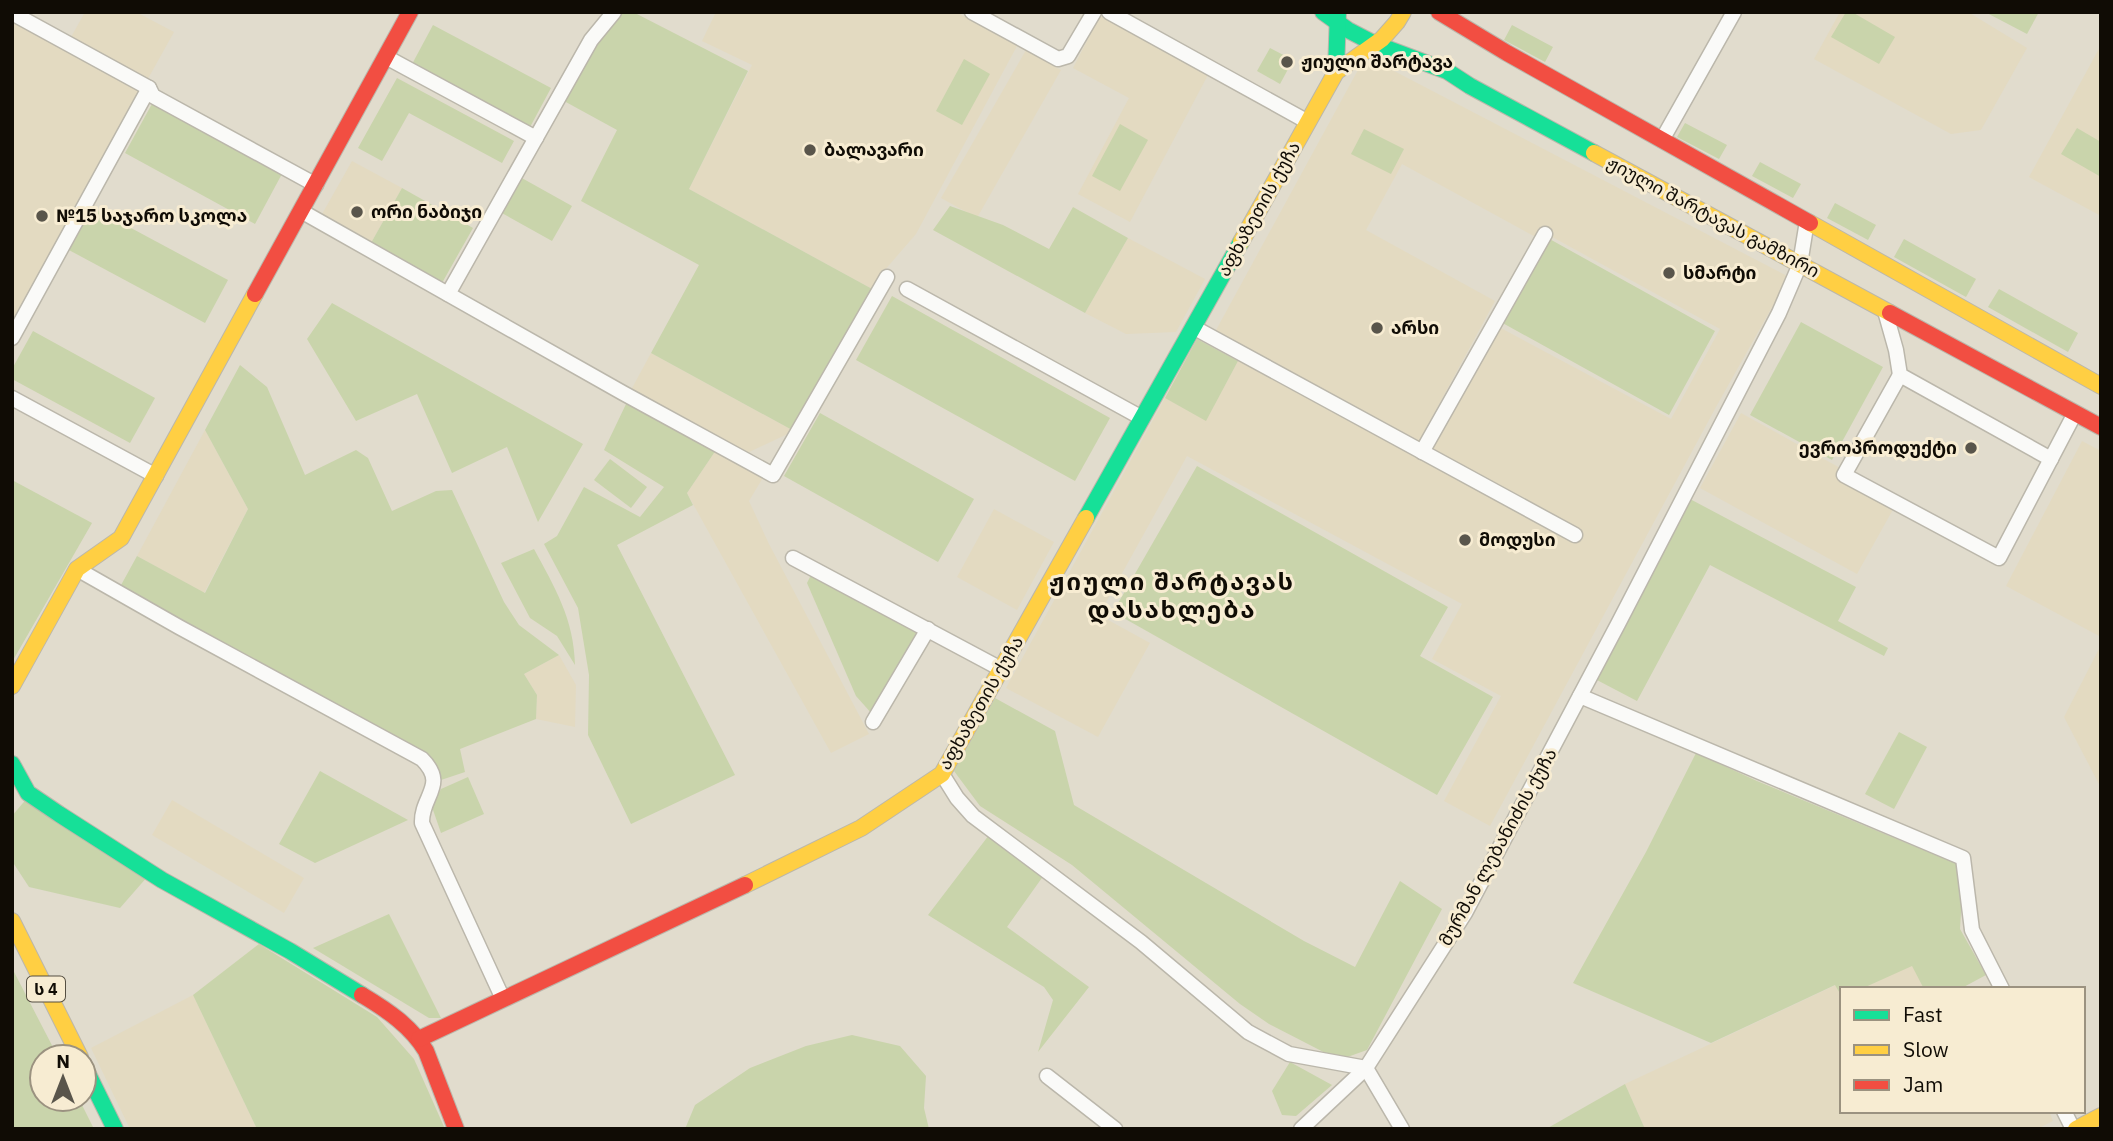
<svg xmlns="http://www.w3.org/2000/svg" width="2113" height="1141" font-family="'IBM Plex Sans','Noto Sans Georgian',sans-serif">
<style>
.built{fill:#e3dac1}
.green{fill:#c9d4ab}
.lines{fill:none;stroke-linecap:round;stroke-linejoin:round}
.street-casing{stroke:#bbb7ab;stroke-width:17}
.fast-casing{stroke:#bbb7ab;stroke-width:18}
.slow-casing{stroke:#bbb7ab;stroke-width:18}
.jam-casing{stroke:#bbb7ab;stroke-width:18}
.street{stroke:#fafaf8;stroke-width:14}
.fast{stroke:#16e098;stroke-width:16}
.slow{stroke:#ffcf43;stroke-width:16}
.jam{stroke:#f24e42;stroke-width:16}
.poi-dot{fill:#59554b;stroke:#f7ecd2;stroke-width:2.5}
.labels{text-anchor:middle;stroke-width:6;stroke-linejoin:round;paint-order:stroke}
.shield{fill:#f7ecd2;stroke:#554f42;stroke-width:2}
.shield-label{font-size:16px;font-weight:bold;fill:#100c05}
.poi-label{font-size:18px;font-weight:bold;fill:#100c05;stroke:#f7ecd2;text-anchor:start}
.street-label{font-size:18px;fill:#100c05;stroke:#f7ecd2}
.district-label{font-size:24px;font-weight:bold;letter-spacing:2px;fill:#100c05;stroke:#f7ecd2}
</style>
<rect width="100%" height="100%" fill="#e1dccd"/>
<g class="built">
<polygon points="85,12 136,12 174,32 12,323 12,19 65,48"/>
<polygon points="716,12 956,12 1017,46 916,234 884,271 874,290 689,189 752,65 702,41"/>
<polygon points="1840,12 1968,12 2027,48 1981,130 1951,134 1814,59"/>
<polygon points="1100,16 1209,73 1130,222 1078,194 1129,98 1073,68"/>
<polygon points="2101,45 2101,216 2029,177"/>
<polygon points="1026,50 1061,70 977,218 941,198"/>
<polygon points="1373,60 1789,277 1716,407 1490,826 1444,801 1501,696 1432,659 1462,604 1187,456 1099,615 1150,643 1098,737 1006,688 1165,398 1206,420 1238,361 1423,461 1497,326 1671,419 1720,329 1545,233 1541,240 1402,164 1366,230 1495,301 1418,443 1215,332 1358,70"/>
<polygon points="352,161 402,188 371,243 321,216"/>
<polygon points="1128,238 1205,279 1176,332 1126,334 1085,313"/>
<polygon points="651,353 794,431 747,453 631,390"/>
<polygon points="1741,413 1842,469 1895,506 1857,574 1700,488"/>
<polygon points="205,430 248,509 204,593 137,556"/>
<polygon points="2082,441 2101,451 2101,637 2006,586"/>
<polygon points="716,450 764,476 749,501 769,544 869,734 831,753 687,493"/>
<polygon points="994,509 1054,542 1017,610 957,577"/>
<polygon points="2101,645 2101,788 2064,717"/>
<polygon points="559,655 576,685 575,727 536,719 537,695 524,674"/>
<polygon points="172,800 304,878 284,913 152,835"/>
<polygon points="1912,965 1924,989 1861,989"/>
<polygon points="1836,985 1842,997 1842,1111 2049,1111 2053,1121 2037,1129 1645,1129 1625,1084"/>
<polygon points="193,995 257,1129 130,1129 91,1048"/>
</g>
<g class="green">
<polygon points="620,12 633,12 748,71 689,189 874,290 794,431 651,353 699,265 581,201 617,130 564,101 596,41"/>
<polygon points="1846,12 1852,12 1895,37 1879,64 1831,37"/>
<polygon points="1985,12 2039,12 2027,34"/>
<polygon points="433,25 551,88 529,129 411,66"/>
<polygon points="1512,25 1553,47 1545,62 1504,40"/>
<polygon points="1270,48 1293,60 1280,84 1257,71"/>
<polygon points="964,59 990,74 962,125 936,111"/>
<polygon points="397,78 514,141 502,163 409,113 382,161 358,148"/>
<polygon points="153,102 283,172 255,224 125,153"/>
<polygon points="1685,123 1727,145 1719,159 1677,137"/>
<polygon points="1120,124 1148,140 1120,191 1092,176"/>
<polygon points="2077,128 2101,142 2101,177 2061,154"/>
<polygon points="1364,129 1404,149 1391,174 1351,154"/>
<polygon points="1760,162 1801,184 1793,198 1752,176"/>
<polygon points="520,177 572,206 552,241 500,212"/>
<polygon points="402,188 473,228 442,283 371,243"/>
<polygon points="1835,203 1876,225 1868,240 1827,218"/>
<polygon points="90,206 228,280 205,323 67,249"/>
<polygon points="950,206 1003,225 1049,249 1073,207 1128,238 1085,313 933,230"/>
<polygon points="1546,237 1715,331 1669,415 1499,321"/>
<polygon points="1904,239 1976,279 1966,297 1894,257"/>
<polygon points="1999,289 2078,333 2068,352 1988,307"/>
<polygon points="892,296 1110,418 1075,481 856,360"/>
<polygon points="332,303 583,444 538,522 507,447 452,473 417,394 356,421 307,339"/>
<polygon points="1801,322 1883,367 1832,460 1750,415"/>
<polygon points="33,331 155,398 130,443 12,379 12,369"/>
<polygon points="1197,339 1238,361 1206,421 1165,398"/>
<polygon points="240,365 267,387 305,475 356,450 368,458 392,511 436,491 452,490 504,602 519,625 559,655 524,674 537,695 536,719 460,749 465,772 441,780 427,757 120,587 137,556 205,593 248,509 205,430"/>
<polygon points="627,402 716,450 687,493 693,505 617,545 735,775 631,824 588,735 589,675 578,608 544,544 557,536 584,487 640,517 664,487 604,450"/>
<polygon points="820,413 974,499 938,562 784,476"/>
<polygon points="610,459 647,487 631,508 594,480"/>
<polygon points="1197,466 1448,607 1420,656 1493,697 1437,795 1113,612"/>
<polygon points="12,480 92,523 12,662"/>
<polygon points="1690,499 1856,587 1838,621 1888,648 1884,656 1710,565 1637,701 1595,679"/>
<path d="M534,549C555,588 574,619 575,665L557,636L530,618L501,563Z"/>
<polygon points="812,573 920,630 873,715 856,696 807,583"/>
<polygon points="995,698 1055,731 1074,805 1304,941 1355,967 1400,881 1442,909 1367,1050 1339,1060 1269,1024 1240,1004 1072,865 980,806 954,771"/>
<polygon points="1899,732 1927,747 1894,809 1865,794"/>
<polygon points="1696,753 1757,781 1957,864 1962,895 1960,929 1986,975 1960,989 1924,989 1912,966 1861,989 1842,989 1842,997 1835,985 1711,1043 1573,983 1646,852"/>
<polygon points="320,771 408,820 315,863 279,844"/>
<polygon points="468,777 484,814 441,833 432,807 441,789"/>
<polygon points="28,797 148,876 120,908 29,887 12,861 12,816"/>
<polygon points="989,835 1044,875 1007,927 1089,987 1038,1052 1053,1000 1044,987 928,915"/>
<polygon points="389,914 441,1018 429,1018 313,948"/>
<polygon points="259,944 377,1017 414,1059 445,1129 257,1129 193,995"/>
<polygon points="12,968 58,1057 42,1057 42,1099 79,1099 94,1129 12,1129"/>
<polygon points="852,1035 900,1046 926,1076 924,1108 929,1129 685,1129 695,1105 750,1068 806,1046"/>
<polygon points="1290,1062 1332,1085 1296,1116 1282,1115 1272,1091"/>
<polygon points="1625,1084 1645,1129 1546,1129"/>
</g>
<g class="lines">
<g class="street-casing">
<g id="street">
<polyline points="972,12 1058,59 1068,56 1094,12"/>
<polyline points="1109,12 1308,122"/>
<polyline points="12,13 149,88 153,96 316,185"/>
<polyline points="386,57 536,138"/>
<polyline points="1662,140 1734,12"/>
<polyline points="301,211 623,393 773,475 887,277"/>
<polyline points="907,289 1142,418"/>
<polyline points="448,294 591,40 614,12"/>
<polyline points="1885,311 1896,350 1900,375 2051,459"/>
<polyline points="1193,327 1575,535"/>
<polyline points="12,338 149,88"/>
<polyline points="1900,375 1844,475 1999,558 2075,413"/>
<polyline points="12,398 156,476"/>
<polyline points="1422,452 1545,234"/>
<polyline points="793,558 1001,669"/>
<path d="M77,569L179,627L422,759C448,785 421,796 422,823L503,999"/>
<polyline points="1580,696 1963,858 1972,930 2002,989"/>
<polyline points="873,722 928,629"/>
<polyline points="942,774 957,798 973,816 1141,942 1248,1032 1289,1054 1366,1068"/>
<polyline points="1366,1068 1402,1129"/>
<polyline points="1047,1076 1115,1129"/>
<polyline points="2064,1111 2073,1129"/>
<polyline points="1301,1129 1366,1068 1465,913 1618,624 1779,313 1800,264 1807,221"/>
</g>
</g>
<g class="fast-casing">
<g id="fast">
<polyline points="1323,12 1348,30 1375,44 1447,71 1470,86 1594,153"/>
<polyline points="1336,72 1338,12"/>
<polyline points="1086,518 1241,242"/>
<polyline points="12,764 28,793 59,814 162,880 290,951 362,995"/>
<polyline points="84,1066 115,1129"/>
</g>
</g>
<g class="slow-casing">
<g id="slow">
<polyline points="1594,153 1890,313"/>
<polyline points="1810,223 2101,386"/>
<polyline points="1241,242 1336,72 1382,39 1397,22 1403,12"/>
<polyline points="12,686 77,569 121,538 255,294"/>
<polyline points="745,885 861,828 942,774 1086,518"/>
<polyline points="12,921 80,1057"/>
<polyline points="2076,1129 2101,1116"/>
</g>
</g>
<g class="jam-casing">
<g id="jam">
<polyline points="1439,12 1507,53 1810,223"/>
<polyline points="255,294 410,12"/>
<polyline points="1890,313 2101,427"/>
<path d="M362,995C387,1010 411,1026 426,1051L456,1129"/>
<polyline points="419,1039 745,885"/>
</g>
</g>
<use href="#street" class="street"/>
<use href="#fast" class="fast"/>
<use href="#slow" class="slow"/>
<use href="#jam" class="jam"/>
</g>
<g class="poi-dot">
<circle cx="1287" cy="62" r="7"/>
<circle cx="810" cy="150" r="7"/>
<circle cx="357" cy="212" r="7"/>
<circle cx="42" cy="216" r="7"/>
<circle cx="1669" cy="273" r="7"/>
<circle cx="1377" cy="328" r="7"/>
<circle cx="1971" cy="448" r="7"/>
<circle cx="1465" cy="540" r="7"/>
</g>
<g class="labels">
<rect class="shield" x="27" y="976.5" width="38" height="25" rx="5"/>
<g class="shield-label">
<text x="46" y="995">ს 4</text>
</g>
<g class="poi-label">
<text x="1301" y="68">ჟიული შარტავა</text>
<text x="824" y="156">ბალავარი</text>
<text x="371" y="218">ორი ნაბიჯი</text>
<text x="56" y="222">№15 საჯარო სკოლა</text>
<text x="1683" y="279">სმარტი</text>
<text x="1391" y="334">არსი</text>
<text x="1957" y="454" text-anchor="end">ევროპროდუქტი</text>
<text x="1479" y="546">მოდუსი</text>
</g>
<g class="street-label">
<text transform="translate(1259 209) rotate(-61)" y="6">აფხაზეთის ქუჩა</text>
<text transform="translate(1713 217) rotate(28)" y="6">ჟიული შარტავას გამზირი</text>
<text transform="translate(981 703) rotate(-60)" y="6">აფხაზეთის ქუჩა</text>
<text transform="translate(1498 847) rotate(-61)" y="6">მურმან ლებანიძის ქუჩა</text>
</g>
<g class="district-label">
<text x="1172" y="590">ჟიული შარტავას<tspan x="1172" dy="28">დასახლება</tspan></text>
</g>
</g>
<rect width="2113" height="1141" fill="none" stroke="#100c05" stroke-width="28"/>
<rect x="1840" y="987" width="245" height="126" fill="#f7ecd2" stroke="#9b9280" stroke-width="2"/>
<rect x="1854" y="1010" width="35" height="10" fill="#16e098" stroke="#9b9280" stroke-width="2"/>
<text x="1903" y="1022" font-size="21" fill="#100c05">Fast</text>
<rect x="1854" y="1045" width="35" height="10" fill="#ffcf43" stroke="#9b9280" stroke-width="2"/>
<text x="1903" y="1057" font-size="21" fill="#100c05">Slow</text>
<rect x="1854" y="1080" width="35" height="10" fill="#f24e42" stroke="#9b9280" stroke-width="2"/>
<text x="1903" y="1092" font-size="21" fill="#100c05">Jam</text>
<g transform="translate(63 1078)"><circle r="33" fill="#f7ecd2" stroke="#9b9280" stroke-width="2"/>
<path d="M0-5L12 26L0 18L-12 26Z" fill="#59554b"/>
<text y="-10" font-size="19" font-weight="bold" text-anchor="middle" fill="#100c05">N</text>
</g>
</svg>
